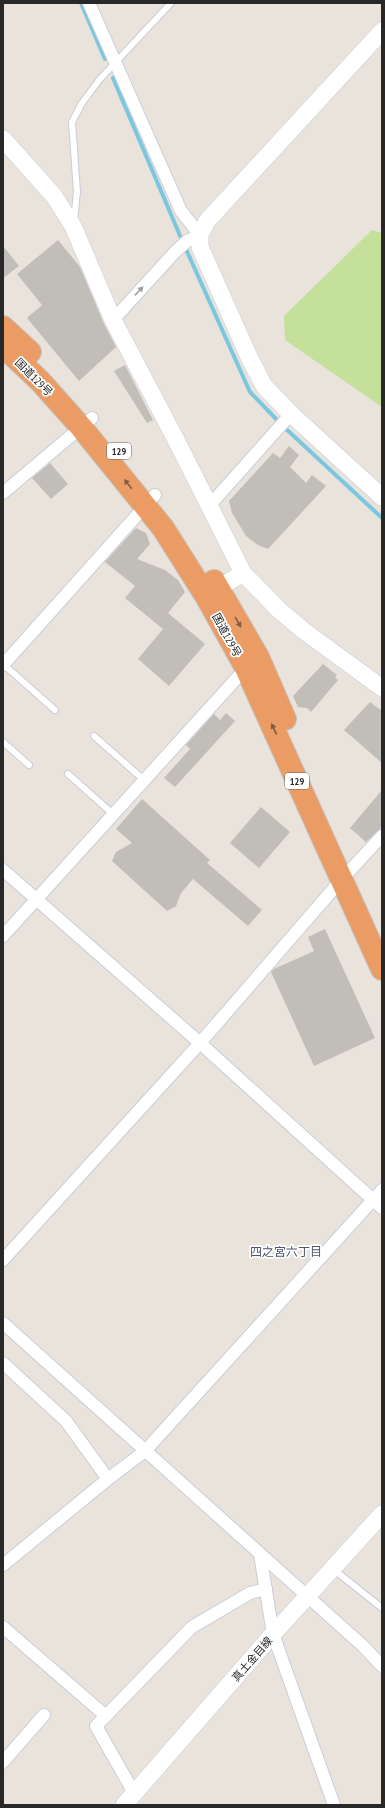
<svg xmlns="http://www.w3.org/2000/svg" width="385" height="1808" font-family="'PT Sans Narrow','Noto Sans JP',sans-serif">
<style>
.pitch{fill:#c4e09b}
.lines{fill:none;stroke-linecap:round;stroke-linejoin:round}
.stream{stroke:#7ac7df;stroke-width:4}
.building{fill:#c1bdb8}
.lane-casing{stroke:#cacdd8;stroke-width:8}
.street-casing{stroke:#cacdd8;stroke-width:14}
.secondary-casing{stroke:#cacdd8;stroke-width:18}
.highway-casing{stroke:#c3c3c3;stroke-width:24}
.lane{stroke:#fff;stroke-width:6}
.street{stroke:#fff;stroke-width:12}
.secondary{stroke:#fff;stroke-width:17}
.highway{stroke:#eb9c65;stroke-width:22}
.oneway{fill:#9e9e9e}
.oneway2{fill:#805c43}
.labels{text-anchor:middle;stroke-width:3.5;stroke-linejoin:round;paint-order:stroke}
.shield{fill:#fff;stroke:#686868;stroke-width:1}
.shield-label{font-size:10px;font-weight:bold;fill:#282828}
.street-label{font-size:11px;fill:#282828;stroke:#fff}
.neighbourhood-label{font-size:12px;fill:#4e5673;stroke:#fff}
</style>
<rect width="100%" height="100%" fill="#e9e3dc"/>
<polygon class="pitch" points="372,230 382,233 382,407 285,340 284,316"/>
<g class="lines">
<g class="stream">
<polyline points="81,3 105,59"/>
<polyline points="113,78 181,238 250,392 278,421"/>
<polyline points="285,428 382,518"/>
</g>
</g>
<g class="building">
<polygon points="58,240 80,267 104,324 116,347 79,381 27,318 42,305 17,274"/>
<polygon points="3,246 19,266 3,278"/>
<polygon points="125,365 153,420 147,423 114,371"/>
<polygon points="289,446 299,455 290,467 306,483 312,475 326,486 268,549 258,545 246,536 232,513 229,501 273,453 280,458"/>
<polygon points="50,463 68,484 51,499 32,478"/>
<polygon points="136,528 146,533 150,544 137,559 165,570 178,580 185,592 168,613 205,644 169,686 138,659 163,629 125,598 135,586 105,562"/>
<polygon points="323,664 337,675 335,677 338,680 311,712 307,708 298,707 293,696"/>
<polygon points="370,702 382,711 382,763 344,730"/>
<polygon points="226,713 235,721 175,787 164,778 190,749 186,745 214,714 220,720"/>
<polygon points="382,790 382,827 366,842 350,828"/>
<polygon points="142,799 210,860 207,863 262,910 248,926 193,879 181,893 176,906 167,911 112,861 116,852 132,843 116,829"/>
<polygon points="261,807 290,832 259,868 230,843"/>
<polygon points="325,929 375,1038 314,1066 271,972 274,969 314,951 308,937"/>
</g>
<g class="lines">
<g class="lane-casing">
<g id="lane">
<polyline points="74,220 77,192 72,122 82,103 100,79 171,3"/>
<polyline points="3,664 55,710"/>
<polyline points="94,736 144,780"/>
<polyline points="3,742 29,765"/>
<polyline points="68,774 113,814"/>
<polyline points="333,1569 382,1608"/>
</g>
</g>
<g class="street-casing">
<g id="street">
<polyline points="89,3 181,211 200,235 187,241 175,252 113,320"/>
<polyline points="3,493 92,418"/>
<polyline points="209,506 291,414"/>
<polyline points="3,665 155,495"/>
<polyline points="3,870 200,1043 382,1208"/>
<polyline points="3,936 246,668"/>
<polyline points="3,1260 200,1043 342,879 382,836"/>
<polyline points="3,1323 363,1646 382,1666"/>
<polyline points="3,1363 66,1421 108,1479"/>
<polyline points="260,1554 273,1634 334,1805"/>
<polyline points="3,1565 108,1479 145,1451 382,1190"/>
<polyline points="3,1627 106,1716"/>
<polyline points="3,1762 44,1715"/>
<polyline points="134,1793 96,1726 192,1627 250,1593 266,1589"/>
</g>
</g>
<g class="secondary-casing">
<g id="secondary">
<polyline points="382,31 207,221 200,235 200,247 249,357 264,386 291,414 382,497"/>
<polyline points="3,139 54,196 73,226 113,320 174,436 243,573 278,609 304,631 382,688"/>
<polyline points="209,594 243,573"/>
<polyline points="124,1805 273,1634 382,1514"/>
</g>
</g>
<g class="highway-casing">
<g id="highway">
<polyline points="3,327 30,352"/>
<polyline points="3,346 40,381 81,427 163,528 206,596 246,668 382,969"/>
<polyline points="214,581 258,657 285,719"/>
</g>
</g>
<use href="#lane" class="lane"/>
<use href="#street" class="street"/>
<use href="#secondary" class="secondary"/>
<use href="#highway" class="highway"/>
</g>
<defs><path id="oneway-solid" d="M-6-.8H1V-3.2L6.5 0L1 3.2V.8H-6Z"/></defs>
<use class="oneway" href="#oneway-solid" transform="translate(139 291) rotate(-47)"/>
<g class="oneway2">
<use href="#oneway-solid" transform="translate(128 484) rotate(-129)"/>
<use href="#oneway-solid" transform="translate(238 622) rotate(60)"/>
<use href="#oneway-solid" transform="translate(274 729) rotate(-115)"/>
</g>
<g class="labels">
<g class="shield">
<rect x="107" y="443" width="24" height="16" rx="3"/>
<rect x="285" y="773" width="24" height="16" rx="3"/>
</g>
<g class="shield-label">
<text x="119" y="455">129</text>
<text x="297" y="785">129</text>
</g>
<g class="street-label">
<text transform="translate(34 377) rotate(45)" y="4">国道129号</text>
<text transform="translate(227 635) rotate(61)" y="4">国道129号</text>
<text transform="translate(252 1659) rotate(-49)" y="4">真土金目線</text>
</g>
<g class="neighbourhood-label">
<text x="286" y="1256">四之宮六丁目</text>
</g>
</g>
<rect width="385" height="1808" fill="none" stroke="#282828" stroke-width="8"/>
</svg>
